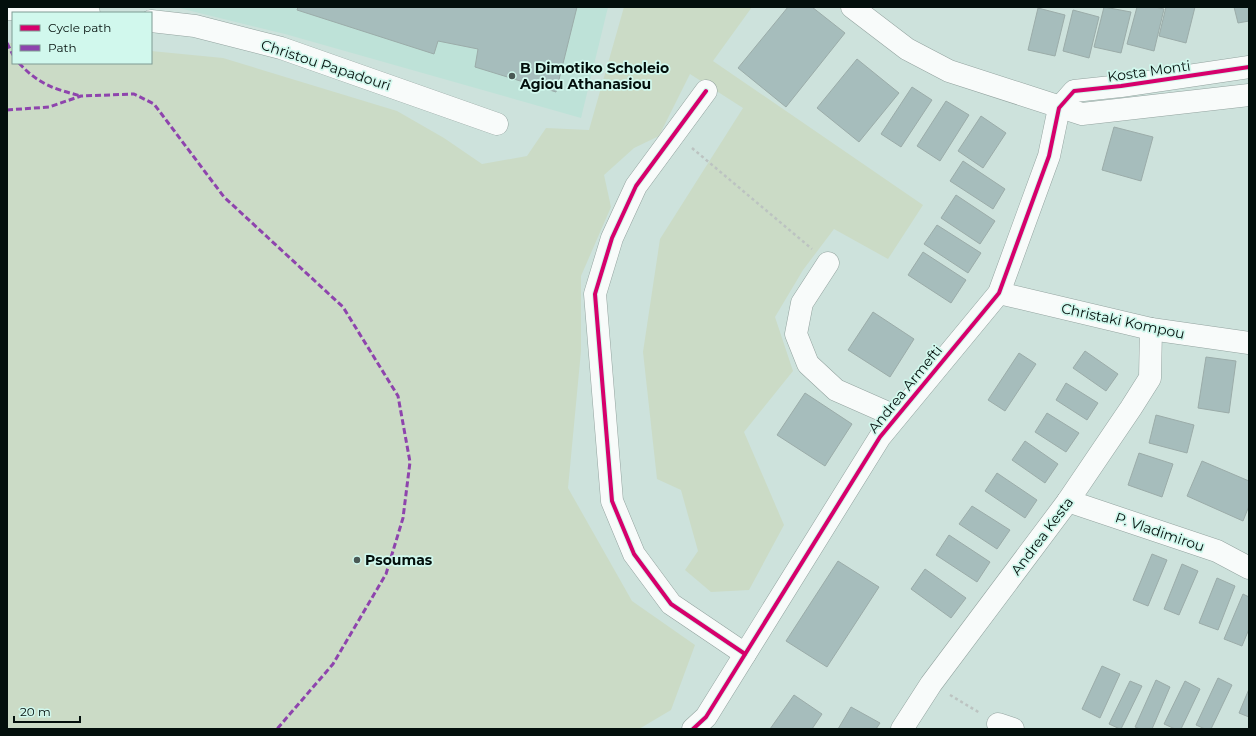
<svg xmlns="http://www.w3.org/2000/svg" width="1256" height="736" font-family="Montserrat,sans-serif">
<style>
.built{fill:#bee2d8}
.green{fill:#cbdbc6}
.building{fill:#a6bdbc;stroke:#9baca9}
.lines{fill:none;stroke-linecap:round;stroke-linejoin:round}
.minor-casing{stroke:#93a39f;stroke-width:23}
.path{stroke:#bcc3c1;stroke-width:2.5;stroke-dasharray:3 3;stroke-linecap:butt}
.minor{stroke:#f8fbfa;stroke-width:22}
.quiet{stroke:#8e44ad;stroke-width:3;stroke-dasharray:6 3;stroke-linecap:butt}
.cycleway-casing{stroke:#d1f8ed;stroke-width:6}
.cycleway{stroke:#d6006c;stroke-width:4}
.poi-dot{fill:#4a5955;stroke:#d1f8ed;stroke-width:1.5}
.labels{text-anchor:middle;stroke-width:3.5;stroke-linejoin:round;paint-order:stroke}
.street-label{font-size:14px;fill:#030f0c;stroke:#d1f8ed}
.poi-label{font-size:14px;font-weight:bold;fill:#030f0c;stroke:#d1f8ed;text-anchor:start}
</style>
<rect width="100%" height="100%" fill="#cde2dc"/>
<polygon class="built" points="175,7 608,7 581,118 285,34"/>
<polygon class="green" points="624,7 752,7 713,61 923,205 888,259 834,229 803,270 775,317 793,371 744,432 784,525 749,590 711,592 685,570 698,551 681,490 657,479 643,352 660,239 743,108 690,74 659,136 634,148 604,175 611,207 581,276 581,351 568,488 632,601 695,645 671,710 639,729 7,729 7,43 13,43 13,63 151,63 151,51 223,58 397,111 444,138 482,164 527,156 546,128 589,130"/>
<g class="building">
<polygon points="298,7 577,7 556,92 475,67 478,49 438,41 434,54 297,10"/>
<polygon points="788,7 812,7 845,33 786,107 738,68"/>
<polygon points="1104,7 1131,12 1121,53 1094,47"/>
<polygon points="1137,7 1155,7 1164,9 1154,51 1127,44"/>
<polygon points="1166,7 1195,7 1186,43 1159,36"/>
<polygon points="1234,7 1249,7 1249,21 1238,23"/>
<polygon points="1038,8 1065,15 1055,56 1028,50"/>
<polygon points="1073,10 1099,17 1089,58 1063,51"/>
<polygon points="857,59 899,93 859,142 817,108"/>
<polygon points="912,87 932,100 901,147 881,134"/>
<polygon points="946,101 969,115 940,161 917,146"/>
<polygon points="981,116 1006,133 983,168 958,151"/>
<polygon points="1114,127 1153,137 1141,181 1102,170"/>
<polygon points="963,161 1005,189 993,209 950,181"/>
<polygon points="956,195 995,221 980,244 941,218"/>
<polygon points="937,225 981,253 968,273 924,244"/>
<polygon points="923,252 966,280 951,303 908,275"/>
<polygon points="873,312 914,339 890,377 848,350"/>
<polygon points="1085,351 1118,374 1106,391 1073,368"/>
<polygon points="1019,353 1036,364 1005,411 988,400"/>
<polygon points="1206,357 1236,361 1229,413 1198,408"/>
<polygon points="1066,383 1098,403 1087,420 1056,400"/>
<polygon points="805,393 852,424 825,466 777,435"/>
<polygon points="1047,413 1079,433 1066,452 1035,432"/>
<polygon points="1156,415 1194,425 1187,453 1149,443"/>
<polygon points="1025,441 1058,464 1045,483 1012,460"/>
<polygon points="1139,453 1173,464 1162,497 1128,485"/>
<polygon points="1202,461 1249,481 1249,506 1243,521 1187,496"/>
<polygon points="997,473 1037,500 1025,518 985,491"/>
<polygon points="972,506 1010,530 997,549 959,524"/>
<polygon points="949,535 990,562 977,582 936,555"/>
<polygon points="1152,554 1167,560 1148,606 1133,600"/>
<polygon points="838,561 879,587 827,667 786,641"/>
<polygon points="1182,564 1198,571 1179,615 1164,609"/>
<polygon points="925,569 966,598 951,618 911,589"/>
<polygon points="1217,578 1235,586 1218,630 1199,623"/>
<polygon points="1243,594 1249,597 1249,629 1242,646 1224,639"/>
<polygon points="1102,666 1120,674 1100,718 1082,709"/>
<polygon points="1218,678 1232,685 1211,729 1205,729 1196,725"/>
<polygon points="1156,680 1170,687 1152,729 1140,729 1135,727"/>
<polygon points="1130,681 1142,686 1121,729 1120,729 1109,724"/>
<polygon points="1185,681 1200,689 1181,729 1175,729 1164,724"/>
<polygon points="1249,689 1249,717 1239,713"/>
<polygon points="794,695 822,714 812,729 770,729"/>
<polygon points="851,707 880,723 876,729 838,729"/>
</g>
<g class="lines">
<g class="minor-casing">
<g id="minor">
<polyline points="852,7 907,49 949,71 1082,114 1249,95"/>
<polyline points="7,9 89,13"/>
<polyline points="151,21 195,26 281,48 497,124"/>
<polyline points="706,91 636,186 612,238 595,294 612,501 634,554 671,604 745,654"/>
<polyline points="828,263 802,303 796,334 808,364 836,390 895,416"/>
<polyline points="999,293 1151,329 1249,343"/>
<polyline points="1068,501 1217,551 1249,568"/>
<polyline points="998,724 1013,729"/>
<polyline points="693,729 706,717 880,437 999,293 1049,156 1059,108 1074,91 1121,86 1249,67"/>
<polyline points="902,729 931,684 1068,501 1131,408 1150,378 1151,329"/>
</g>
</g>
<g class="path">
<polyline points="692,148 812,249"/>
<polyline points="950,695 980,713"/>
</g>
<use href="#minor" class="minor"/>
<g class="quiet">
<polyline points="7,43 13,55"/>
<path d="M19,63C38,84 54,89 81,96"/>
<polyline points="7,110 49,107 81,96 134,94 154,104 224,197 343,307 398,396 410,462 403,518 386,574 333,664 277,729"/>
</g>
<g class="cycleway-casing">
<g id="cycleway">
<polyline points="706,91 636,186 612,238 595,294 612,501 634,554 671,604 745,654"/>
<polyline points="693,729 706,717 880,437 999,293 1049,156 1059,108 1074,91 1121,86 1249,67"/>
</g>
</g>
<use href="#cycleway" class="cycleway"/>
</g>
<g class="poi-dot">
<circle cx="512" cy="76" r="4"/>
<circle cx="357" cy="560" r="4"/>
</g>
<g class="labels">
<g class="street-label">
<text transform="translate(326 65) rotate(18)" y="5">Christou Papadouri</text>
<text transform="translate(1149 71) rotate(-8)" y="5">Kosta Monti</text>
<text transform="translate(1123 321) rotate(12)" y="5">Christaki Kompou</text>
<text transform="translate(905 389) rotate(-51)" y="5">Andrea Armefti</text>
<text transform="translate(1160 532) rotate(19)" y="5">P. Vladimirou</text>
<text transform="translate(1042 536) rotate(-53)" y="5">Andrea Kesta</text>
</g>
<g class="poi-label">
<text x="520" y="73">B Dimotiko Scholeio<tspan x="520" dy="16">Agiou Athanasiou</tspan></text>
<text x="365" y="565">Psoumas</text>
</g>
</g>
<rect width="1256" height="736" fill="none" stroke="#030f0c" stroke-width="16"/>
<rect x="12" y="12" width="140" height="52" fill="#d1f8ed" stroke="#7f9b93"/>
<rect x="20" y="25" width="20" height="6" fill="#d6006c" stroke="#7f9b93"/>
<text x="48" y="32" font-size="12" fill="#030f0c">Cycle path</text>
<rect x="20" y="45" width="20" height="6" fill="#8e44ad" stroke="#7f9b93"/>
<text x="48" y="52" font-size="12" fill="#030f0c">Path</text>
<path d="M14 716v6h66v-6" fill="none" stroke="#030f0c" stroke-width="2"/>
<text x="20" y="716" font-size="12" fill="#030f0c" stroke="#d1f8ed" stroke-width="3" paint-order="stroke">20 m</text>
</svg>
